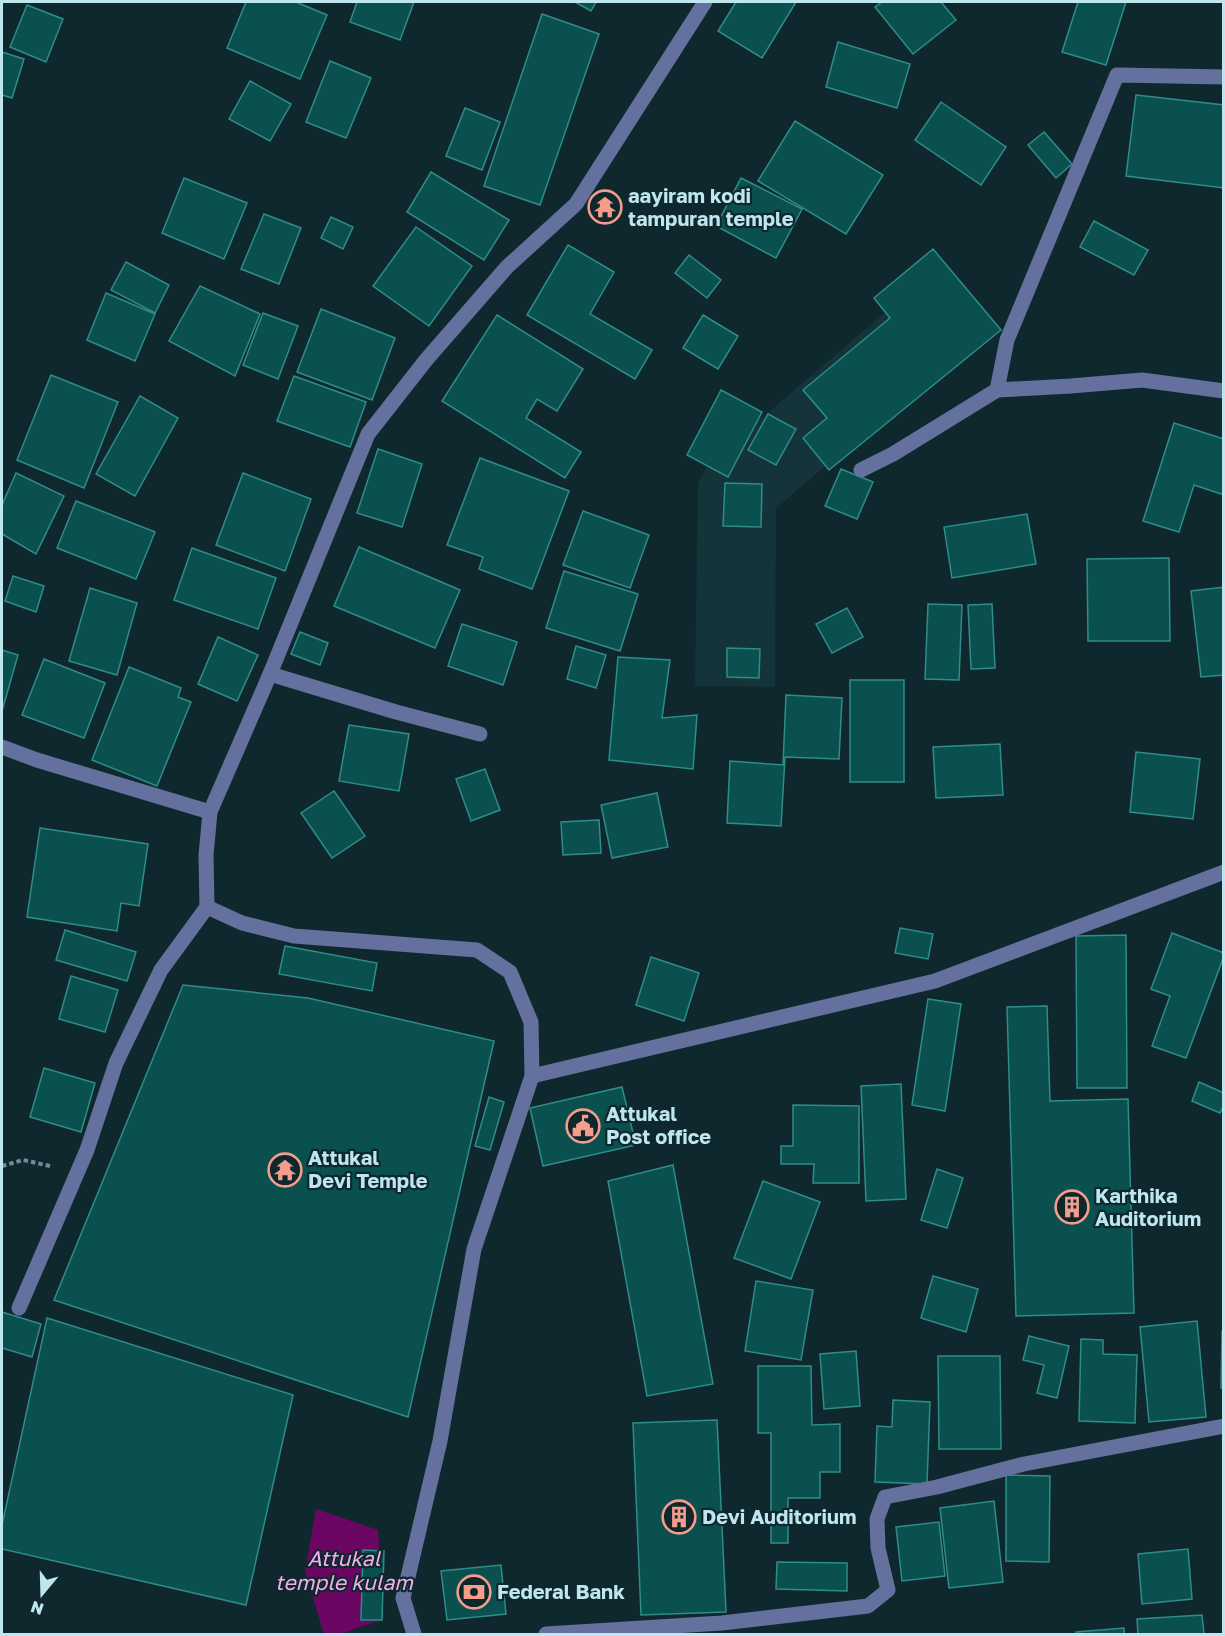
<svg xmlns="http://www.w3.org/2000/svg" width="1225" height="1636" font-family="'Golos Text',sans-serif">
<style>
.built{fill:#14343a}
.water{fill:#6b0662}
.building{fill:#09504f;stroke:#308c89;stroke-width:1.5}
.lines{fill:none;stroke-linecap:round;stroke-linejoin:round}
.path{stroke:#6d8e96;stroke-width:4;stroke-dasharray:4.5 3;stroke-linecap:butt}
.minor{stroke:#64709d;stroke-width:15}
.labels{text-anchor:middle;stroke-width:4.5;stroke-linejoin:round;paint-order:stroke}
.poi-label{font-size:20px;font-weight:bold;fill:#bfe6ee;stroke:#0e282e;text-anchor:start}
.water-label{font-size:21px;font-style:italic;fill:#f5ade9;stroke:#0e282e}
</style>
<rect width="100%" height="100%" fill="#0e282e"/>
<polygon class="built" points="918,284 970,343 776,508 775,687 695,686 698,484 704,471 710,462 722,452"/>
<polygon class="water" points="316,1509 378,1530 384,1619 340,1634 324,1634 305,1571"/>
<g class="building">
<polygon points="246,2 296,2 327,15 300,79 227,48"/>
<polygon points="357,2 414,2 400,40 350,22"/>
<polygon points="575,2 596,2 591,11"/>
<polygon points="736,2 796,2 762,58 718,31"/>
<polygon points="882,2 941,2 956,20 913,54 875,7"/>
<polygon points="1078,2 1126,2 1106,65 1062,52"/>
<polygon points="27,5 63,19 46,62 10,47"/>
<polygon points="542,14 599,34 540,205 484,186"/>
<polygon points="838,42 910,64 897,108 826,87"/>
<polygon points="2,52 24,59 12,98 2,95"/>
<polygon points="330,61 371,78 346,138 306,122"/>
<polygon points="250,81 291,104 270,141 229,119"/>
<polygon points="1136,95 1224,105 1224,188 1126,176"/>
<polygon points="941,102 1006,147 981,185 915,140"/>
<polygon points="465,108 500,122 482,170 446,156"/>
<polygon points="795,121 883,175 846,234 758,181"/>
<polygon points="1044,132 1072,164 1056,178 1028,145"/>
<polygon points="431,172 509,220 484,260 407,212"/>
<polygon points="184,178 247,203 224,259 162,233"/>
<polygon points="741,178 802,209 776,258 716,226"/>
<polygon points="264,214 301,228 279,284 241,269"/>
<polygon points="331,217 353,227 343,249 321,238"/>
<polygon points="1094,221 1148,250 1134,275 1080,247"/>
<polygon points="416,227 472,266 429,326 373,286"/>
<polygon points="568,245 614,272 590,314 652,350 635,379 527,315"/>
<polygon points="933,249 1001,330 829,470 803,438 827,418 803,390 890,318 874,298"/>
<polygon points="689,255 721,280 707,298 675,273"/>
<polygon points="126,262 169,285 155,313 111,290"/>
<polygon points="200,286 260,314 235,376 169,341"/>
<polygon points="106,293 155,314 135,361 87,340"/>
<polygon points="321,309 395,338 372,400 297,372"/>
<polygon points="263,313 298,326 278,379 243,365"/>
<polygon points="497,315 583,369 557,411 537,399 526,418 581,452 565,478 442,401"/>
<polygon points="703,315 738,336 718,369 683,348"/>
<polygon points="51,375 118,402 84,488 17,460"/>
<polygon points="294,376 366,402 350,447 277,421"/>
<polygon points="721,390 762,412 728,477 687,455"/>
<polygon points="140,396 178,418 135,496 96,474"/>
<polygon points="768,414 796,429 776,465 748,450"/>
<polygon points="1174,423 1224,439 1224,495 1194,485 1179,532 1143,521"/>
<polygon points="378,449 422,464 402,527 357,513"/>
<polygon points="480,458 569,491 532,589 479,569 483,557 447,545"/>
<polygon points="841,469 873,482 857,519 825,506"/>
<polygon points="16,473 64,496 36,554 2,534 2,505"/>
<polygon points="243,473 311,499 285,571 216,545"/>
<polygon points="725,483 762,484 761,527 723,526"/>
<polygon points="76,501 155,532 136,579 57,548"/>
<polygon points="583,511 649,535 630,588 563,565"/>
<polygon points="1027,514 1036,564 952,578 944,527"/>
<polygon points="359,547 460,590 435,648 334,606"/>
<polygon points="192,548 276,578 258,629 174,600"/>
<polygon points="1169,558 1170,641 1088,641 1087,559"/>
<polygon points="564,571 638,594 620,651 546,628"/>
<polygon points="13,576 44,586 36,612 5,601"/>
<polygon points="1224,587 1224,675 1201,677 1191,591"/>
<polygon points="90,588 137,603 117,675 69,661"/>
<polygon points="928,604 962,605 959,680 925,679"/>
<polygon points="992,604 995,668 971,669 968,605"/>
<polygon points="847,608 863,637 832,653 816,624"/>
<polygon points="462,624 517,642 503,685 448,666"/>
<polygon points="300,632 328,643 320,665 291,654"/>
<polygon points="218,637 258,655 237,701 198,684"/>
<polygon points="576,646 606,655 596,688 567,679"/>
<polygon points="727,648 760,649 759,678 727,677"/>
<polygon points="2,650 18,655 2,711"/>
<polygon points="618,657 670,660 662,718 697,715 693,769 609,760"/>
<polygon points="44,659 105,683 84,738 22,715"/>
<polygon points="129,667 181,688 178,697 191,702 157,786 92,760"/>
<rect x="850" y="680" width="54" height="102"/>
<polygon points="786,695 842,698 839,759 785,757 781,826 727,823 730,761 783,765"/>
<polygon points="349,725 409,734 399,791 339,781"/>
<polygon points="1000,744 1003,795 936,798 933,747"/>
<polygon points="1136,752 1200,759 1193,819 1130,812"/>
<polygon points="485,769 500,810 471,821 456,779"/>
<polygon points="334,791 365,836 332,858 301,813"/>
<polygon points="657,793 668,847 612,858 601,805"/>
<polygon points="599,820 601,853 563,855 561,822"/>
<polygon points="40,828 148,844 139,906 121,903 117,931 27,917"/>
<polygon points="900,928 933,934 928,959 895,953"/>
<polygon points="65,930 136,952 127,981 56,960"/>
<polygon points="1172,933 1224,953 1224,956 1186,1058 1152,1046 1170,996 1151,989"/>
<polygon points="1126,935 1127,1088 1077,1088 1076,936"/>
<polygon points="285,946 377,963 372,991 279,974"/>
<polygon points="651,957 699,973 684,1021 636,1005"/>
<polygon points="71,976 118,990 105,1032 59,1019"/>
<polygon points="183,985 308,998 494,1041 408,1417 54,1300"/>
<polygon points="928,999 961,1004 945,1111 912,1105"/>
<polygon points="1047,1006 1050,1101 1128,1099 1134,1313 1016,1316 1007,1007"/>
<polygon points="44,1068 95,1083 81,1132 30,1117"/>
<polygon points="1199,1082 1224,1093 1224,1105 1220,1113 1192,1101"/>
<polygon points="901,1084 906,1199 866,1201 861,1086"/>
<polygon points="622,1087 636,1145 543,1166 530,1108"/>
<polygon points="489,1097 504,1102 490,1150 475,1146"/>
<polygon points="793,1105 859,1106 859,1183 813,1183 814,1164 781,1164 781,1146 793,1146"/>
<polygon points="673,1165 713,1384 647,1396 608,1181"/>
<polygon points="937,1169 963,1178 947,1228 921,1220"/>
<polygon points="763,1181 820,1202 791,1279 734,1258"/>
<polygon points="933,1276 978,1289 966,1332 921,1318"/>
<polygon points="756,1281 813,1290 801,1360 745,1351"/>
<polygon points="2,1312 41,1324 32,1357 2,1348"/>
<polygon points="47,1318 293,1395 246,1605 2,1549 2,1525"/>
<polygon points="1197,1321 1206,1417 1149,1422 1140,1327"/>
<polygon points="1222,1331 1224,1331 1224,1388 1221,1388"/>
<polygon points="1029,1336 1069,1346 1057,1398 1037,1393 1044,1365 1023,1360"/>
<polygon points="1081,1339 1103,1340 1103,1354 1137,1355 1135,1423 1079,1421"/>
<polygon points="856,1351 860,1406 824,1409 820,1354"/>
<polygon points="938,1356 1000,1356 1001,1449 939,1449"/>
<polygon points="758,1366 811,1366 812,1425 840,1424 840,1472 820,1472 820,1498 788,1498 788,1543 771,1543 771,1433 758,1433"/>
<polygon points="893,1400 930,1402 927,1484 875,1482 877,1426 892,1427"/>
<polygon points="717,1420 726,1612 641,1615 633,1423"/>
<polygon points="1006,1475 1050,1476 1049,1562 1006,1561"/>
<polygon points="994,1501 1003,1582 949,1588 940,1508"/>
<polygon points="939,1522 945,1576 902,1581 896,1527"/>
<polygon points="1188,1549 1192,1599 1142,1604 1138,1554"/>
<polygon points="363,1550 384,1551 382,1620 361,1620"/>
<polygon points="777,1562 847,1563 847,1591 776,1589"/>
<polygon points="501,1565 506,1614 447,1620 441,1571"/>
<polygon points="1202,1615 1204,1634 1138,1634 1137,1619"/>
<polygon points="1124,1628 1124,1634 1076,1634 1076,1632"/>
</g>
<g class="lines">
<polyline class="path" points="2,1166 23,1160 50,1166"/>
<g class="minor">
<polyline points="997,390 1071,386 1142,380 1224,391"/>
<polyline points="861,470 893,454 997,390 1007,340 1117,75 1224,77"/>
<polyline points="270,674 396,712 480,734"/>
<polyline points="2,747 37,760 210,812"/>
<polyline points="532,1076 935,981 1224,872"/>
<polyline points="19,1308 87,1150 116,1063 161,970 207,907"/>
<polyline points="414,1634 403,1598 440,1441 474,1249 532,1076 531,1022 510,972 477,950 294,936 242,923 207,907 206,855 210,812 270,674 368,434 426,360 507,267 576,204 705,2"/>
<polyline points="546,1634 722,1623 868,1606 888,1590 878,1548 877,1519 885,1497 937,1487 1024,1464 1224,1426"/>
</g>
</g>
<defs>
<g id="temple-ring" transform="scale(1.725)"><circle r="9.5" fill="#0e282e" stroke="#f49d8b" stroke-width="1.5"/><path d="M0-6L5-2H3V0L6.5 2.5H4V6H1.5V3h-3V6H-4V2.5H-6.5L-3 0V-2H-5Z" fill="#f49d8b"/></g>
<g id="civic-ring" transform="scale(1.725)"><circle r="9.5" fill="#0e282e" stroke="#f49d8b" stroke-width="1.5"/><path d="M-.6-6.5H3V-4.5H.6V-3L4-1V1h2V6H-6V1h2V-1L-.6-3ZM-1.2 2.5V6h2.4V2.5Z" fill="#f49d8b"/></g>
<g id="building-ring" transform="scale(1.725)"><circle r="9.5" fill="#0e282e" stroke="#f49d8b" stroke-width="1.5"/><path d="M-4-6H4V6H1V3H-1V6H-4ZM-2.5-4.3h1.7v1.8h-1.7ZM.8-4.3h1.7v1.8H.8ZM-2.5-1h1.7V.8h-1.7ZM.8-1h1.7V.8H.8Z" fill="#f49d8b"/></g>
<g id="bank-ring" transform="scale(1.725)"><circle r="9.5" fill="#0e282e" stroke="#f49d8b" stroke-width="1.5"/><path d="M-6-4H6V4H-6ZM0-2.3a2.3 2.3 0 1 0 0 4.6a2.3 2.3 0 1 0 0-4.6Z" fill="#f49d8b"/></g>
</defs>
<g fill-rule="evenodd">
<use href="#temple-ring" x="605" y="207"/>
<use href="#civic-ring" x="583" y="1126"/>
<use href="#temple-ring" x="285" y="1170"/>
<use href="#building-ring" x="1072" y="1207"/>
<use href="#building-ring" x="679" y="1517"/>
<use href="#bank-ring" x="474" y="1592"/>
</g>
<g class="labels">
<g class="poi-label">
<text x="628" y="203">aayiram kodi<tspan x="628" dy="23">tampuran temple</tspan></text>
<text x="606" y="1121">Attukal<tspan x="606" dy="23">Post office</tspan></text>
<text x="308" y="1165">Attukal<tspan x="308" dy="23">Devi Temple</tspan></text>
<text x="1095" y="1203">Karthika<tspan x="1095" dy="23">Auditorium</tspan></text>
<text x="702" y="1524">Devi Auditorium</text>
<text x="497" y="1599">Federal Bank</text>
</g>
<g class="water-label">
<text x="344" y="1566">Attukal<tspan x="344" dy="24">temple kulam</tspan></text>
</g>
</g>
<rect width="1225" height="1636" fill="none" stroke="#bfe6ee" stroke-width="6"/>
<g transform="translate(42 1594) rotate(199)" stroke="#0e282e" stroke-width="4.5" paint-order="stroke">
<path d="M0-4.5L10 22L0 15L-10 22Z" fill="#bfe6ee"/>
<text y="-9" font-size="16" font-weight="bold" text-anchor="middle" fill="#bfe6ee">N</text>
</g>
</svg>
